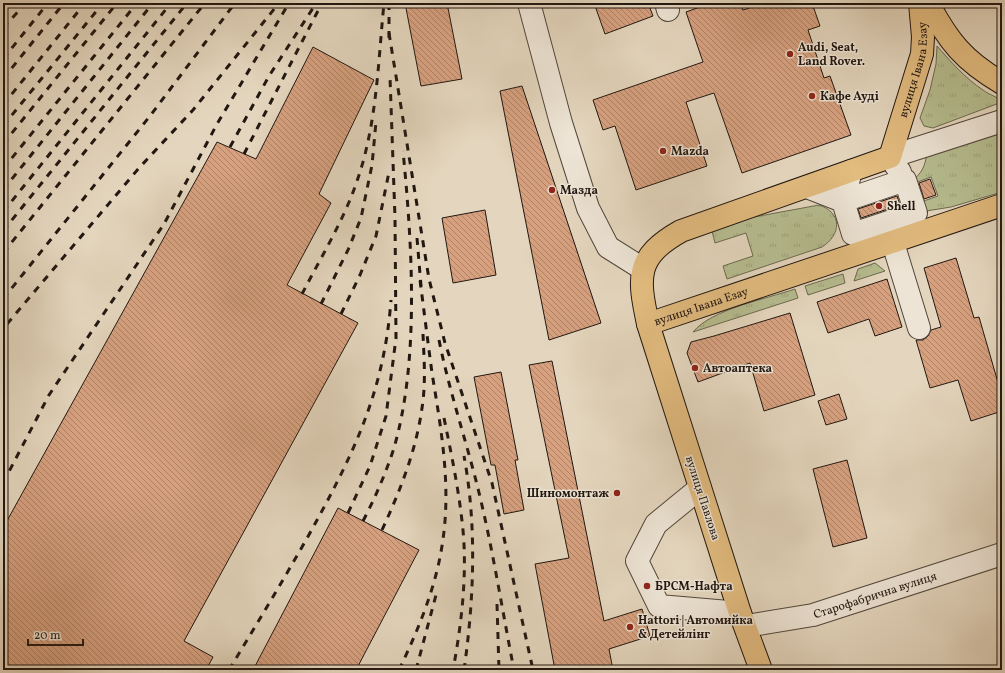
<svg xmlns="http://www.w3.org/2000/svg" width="1005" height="673" font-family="Vollkorn,serif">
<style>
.grass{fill:url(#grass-tufts);stroke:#6c6a50}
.building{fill:url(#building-back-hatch);stroke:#211711}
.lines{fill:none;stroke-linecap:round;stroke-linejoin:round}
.minor-casing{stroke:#52473c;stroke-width:24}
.major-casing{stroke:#211711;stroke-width:24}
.minor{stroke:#ede4d5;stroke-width:22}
.major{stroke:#e2bb7f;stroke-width:22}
.rail{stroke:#211711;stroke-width:3;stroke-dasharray:7 7;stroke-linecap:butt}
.poi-dot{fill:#8f2418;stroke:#ede4d5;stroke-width:1.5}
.labels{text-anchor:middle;stroke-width:3;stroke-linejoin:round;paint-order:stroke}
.poi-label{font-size:12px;font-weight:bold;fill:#211711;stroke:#ede4d5;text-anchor:start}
.street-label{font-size:12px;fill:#211711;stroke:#ede4d5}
</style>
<defs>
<pattern id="grass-tufts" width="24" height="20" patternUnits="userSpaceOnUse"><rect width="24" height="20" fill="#b6bd90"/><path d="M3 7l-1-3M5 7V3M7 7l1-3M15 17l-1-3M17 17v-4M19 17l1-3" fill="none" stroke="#9ca27b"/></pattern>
<pattern id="building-back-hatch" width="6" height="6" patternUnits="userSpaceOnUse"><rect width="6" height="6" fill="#d7a180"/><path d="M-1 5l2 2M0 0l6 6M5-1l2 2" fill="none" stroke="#ae8267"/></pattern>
</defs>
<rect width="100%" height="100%" fill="#e4d6be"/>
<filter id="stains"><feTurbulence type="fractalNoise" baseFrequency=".005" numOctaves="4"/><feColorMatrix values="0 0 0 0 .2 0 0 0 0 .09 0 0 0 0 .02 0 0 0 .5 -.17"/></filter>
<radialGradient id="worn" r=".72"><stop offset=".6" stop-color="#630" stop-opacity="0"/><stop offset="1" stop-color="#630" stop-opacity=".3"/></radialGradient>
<g class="grass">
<path d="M937,46C951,62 965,78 983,90C989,95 997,96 1002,102L933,128L924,126L920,118L930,90L936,64Z"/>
<path d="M1002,129V192L951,207L920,212L918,203L938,196L931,177L912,184L911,181C922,174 925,166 927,153Z"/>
<path d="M819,205C843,213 841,235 822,247L727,279L723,266L753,256L746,233L715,243L712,231L754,217Z"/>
<polygon points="875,263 885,271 854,281 858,269"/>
<polygon points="843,274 845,283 808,295 805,286"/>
<path d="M795,289L798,298L693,332C712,309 766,299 795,289Z"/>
</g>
<g class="building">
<polygon points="405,3 447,3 462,79 421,86"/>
<polygon points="594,3 648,3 653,16 605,34"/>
<polygon points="711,3 740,3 743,10 765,3 812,3 820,26 808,30 824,78 830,76 851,135 742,173 714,93 686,102 707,166 636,190 615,126 603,130 593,100 703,62 686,12"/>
<polygon points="313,47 374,80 319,194 331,203 287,285 358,323 184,641 213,657 206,670 3,670 3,528 217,142 256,159"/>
<polygon points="522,86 601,323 549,340 500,91"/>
<polygon points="930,179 936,195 924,199 919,183"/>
<polygon points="897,196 900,205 861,218 858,209"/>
<polygon points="485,210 496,275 453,283 442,218"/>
<polygon points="956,258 974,318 979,317 999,386 1002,385 1002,411 971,421 958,380 930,388 916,340 923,340 928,336 931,330 941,327 924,268"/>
<polygon points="887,279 902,327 875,336 869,319 828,333 817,302"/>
<polygon points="790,313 815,395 764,411 750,363 698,382 687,353 691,342 714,336"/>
<polygon points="552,361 604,621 642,609 650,636 609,649 613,670 555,670 535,564 569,558 529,365"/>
<polygon points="501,372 518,460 515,460 524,510 504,514 495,465 491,465 474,377"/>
<polygon points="839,394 847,419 826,425 818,401"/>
<polygon points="847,460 867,538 833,547 813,469"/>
<polygon points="338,508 419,550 356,670 253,670"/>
</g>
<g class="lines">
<g class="minor-casing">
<g id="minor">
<polyline points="529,3 561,123 588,208 608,247 643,269"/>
<polyline points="666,3 668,10"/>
<polyline points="900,172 890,157 1002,121"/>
<polyline points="807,187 843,201 905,180 916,213 853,234 843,201 851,171"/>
<polyline points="893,243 919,328"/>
<polyline points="700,488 656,524 637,561 659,606 740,613"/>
<path id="s1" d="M746,626L813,615L1002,554"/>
</g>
</g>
<g class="major-casing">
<g id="major">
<path d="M928,3C948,41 964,61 1002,83"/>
<path id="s2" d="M648,324L1002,205"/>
<path id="s3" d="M761,670L740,613L648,324C638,277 635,257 681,231L890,157L922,54L923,37L920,3"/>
</g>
</g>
<use href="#minor" class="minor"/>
<use href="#major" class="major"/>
<g class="rail">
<polyline points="389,3 389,39"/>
<polyline points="3,9 8,3"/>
<polyline points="3,28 26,3"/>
<polyline points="389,33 429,279 445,343 492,483 533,670"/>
<polyline points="3,59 48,3"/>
<polyline points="3,79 64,3"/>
<polyline points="3,105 85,3"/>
<polyline points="3,126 103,3"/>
<polyline points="3,144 117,3"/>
<polyline points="230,147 269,76 315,5"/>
<polyline points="244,154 322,3"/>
<polyline points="3,169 137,3"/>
<polyline points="3,190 153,3"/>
<polyline points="3,212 171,3"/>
<polyline points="3,231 187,3"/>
<polyline points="417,238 421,286"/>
<polyline points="3,253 205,3"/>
<path d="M302,294C321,257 344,220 357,181C377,124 378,63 384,3"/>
<polyline points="3,299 150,116 235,3"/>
<polyline points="321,304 348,250 361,218 372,165 376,122"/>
<polyline points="341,314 360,275 376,236 389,172"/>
<polyline points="7,324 139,168 193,110 279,3"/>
<path d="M439,340C448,385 462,428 474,473C491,537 501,604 514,670"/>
<path d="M444,418C451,452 458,486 462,521C468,569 462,622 453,670"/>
<polyline points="3,483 49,395 164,224 217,124 289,3"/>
<polyline points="348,513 370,466 386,416 396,338 395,218 390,77"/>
<path d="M363,521C375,498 385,475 393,451C420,363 412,243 403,151"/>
<path d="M382,530C400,491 416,451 422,408C426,383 424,358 423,334"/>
<polyline points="497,604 499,670"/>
<path d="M229,670C255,627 281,584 306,540C351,459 384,395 391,300"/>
<path d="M399,670C419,628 437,585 443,539C451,484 441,428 432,373C428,343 424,311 420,280"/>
<polyline points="416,670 436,595"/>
<path d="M464,670C474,600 477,526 464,456"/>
</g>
</g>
<g class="poi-dot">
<circle cx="790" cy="54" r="4"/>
<circle cx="812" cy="96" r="4"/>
<circle cx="663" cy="151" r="4"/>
<circle cx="552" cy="190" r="4"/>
<circle cx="879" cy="206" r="4"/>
<circle cx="695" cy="368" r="4"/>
<circle cx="617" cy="493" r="4"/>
<circle cx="647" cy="586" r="4"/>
<circle cx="630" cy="627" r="4"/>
</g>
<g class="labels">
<g class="poi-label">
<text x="798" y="51">Audi, Seat,<tspan x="798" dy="14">Land Rover.</tspan></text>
<text x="820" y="100">Кафе Ауді</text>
<text x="671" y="155">Mazda</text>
<text x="560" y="194">Мазда</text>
<text x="887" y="210">Shell</text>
<text x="703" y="372">Автоаптека</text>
<text x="609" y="497" text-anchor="end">Шиномонтаж</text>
<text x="655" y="590">БРСМ-Нафта</text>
<text x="638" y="624">Hattori | Автомийка<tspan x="638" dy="14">&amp; Детейлінг</tspan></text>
</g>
<g class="street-label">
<text dy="4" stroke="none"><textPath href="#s3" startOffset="787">вулиця Івана Езау</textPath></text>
<text dy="4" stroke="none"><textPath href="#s2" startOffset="56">вулиця Івана Езау</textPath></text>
<text transform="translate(703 498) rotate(72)" y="4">вулиця Павлова</text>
<text dy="4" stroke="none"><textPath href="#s1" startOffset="133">Старофабрична вулиця</textPath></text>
</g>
</g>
<rect width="1005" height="673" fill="none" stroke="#e4d6be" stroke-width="16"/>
<rect x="4" y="4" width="997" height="665" fill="none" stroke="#211711" stroke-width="2"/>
<rect x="8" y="8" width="989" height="657" fill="none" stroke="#211711"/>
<path d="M28 639v6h55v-6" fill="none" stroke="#211711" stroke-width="2"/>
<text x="34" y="639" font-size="12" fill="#211711" stroke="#ede4d5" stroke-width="3" paint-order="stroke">20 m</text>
<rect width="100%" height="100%" filter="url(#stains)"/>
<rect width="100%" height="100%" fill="url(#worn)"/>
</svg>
